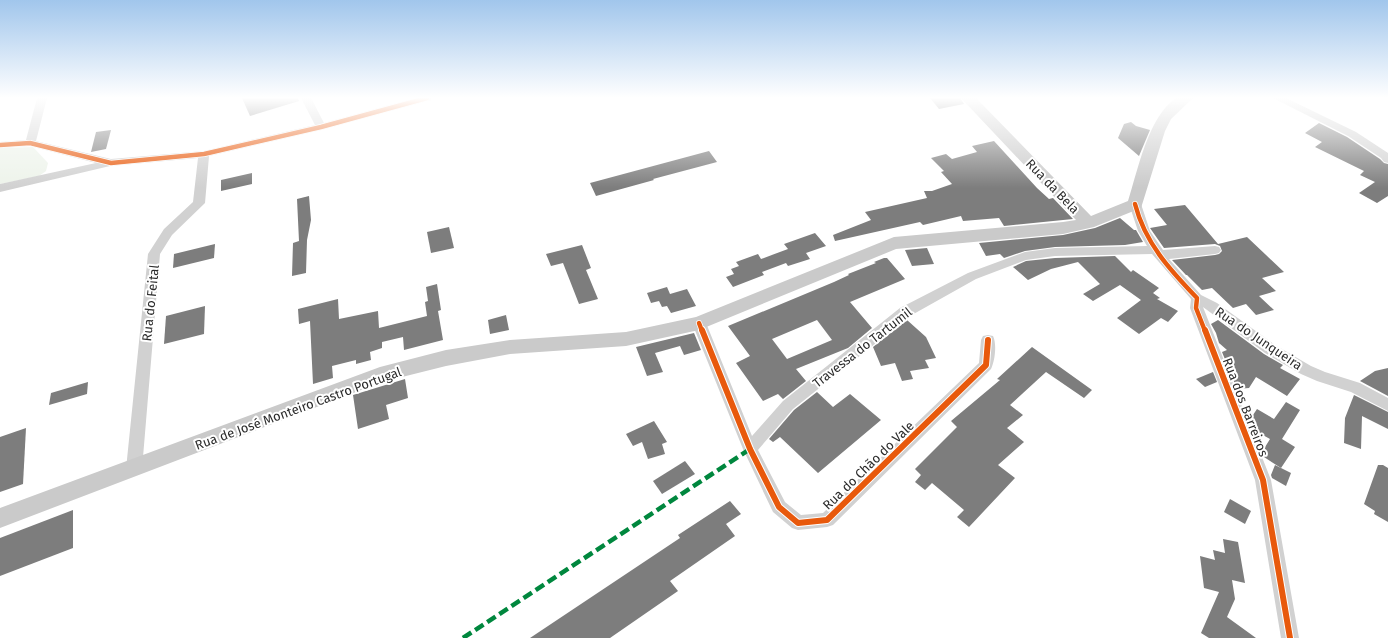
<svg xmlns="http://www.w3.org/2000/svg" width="1388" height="638" font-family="'Fira Sans',sans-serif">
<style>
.green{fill:#edf3ea}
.building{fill:#7d7d7d;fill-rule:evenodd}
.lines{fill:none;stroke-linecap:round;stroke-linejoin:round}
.street{fill:#d1d1d1;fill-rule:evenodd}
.secondary{fill:#cacaca;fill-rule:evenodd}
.quiet{stroke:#00873e;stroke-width:4.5;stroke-dasharray:10 4.5;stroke-linecap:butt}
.cycleway-far1-casing{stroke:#fff;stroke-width:6}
.cycleway-casing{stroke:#fff;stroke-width:8}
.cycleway-far1{stroke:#e8590c;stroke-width:4.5}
.cycleway{stroke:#e8590c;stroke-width:6}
.labels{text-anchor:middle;stroke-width:4;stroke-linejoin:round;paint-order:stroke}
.street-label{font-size:13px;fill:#2c2c2c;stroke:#fff}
</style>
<rect width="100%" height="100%" fill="#fff"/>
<polygon class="green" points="33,147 48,163 46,171 39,176 0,184 0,148"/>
<g class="building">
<polygon points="242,98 298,98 299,101 250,116"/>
<polygon points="930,98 960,98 964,104 939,109"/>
<polygon points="1131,122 1136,126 1150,130 1139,156 1118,138 1124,124"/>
<polygon points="1319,123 1347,137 1380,159 1384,163 1388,164 1388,196 1377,203 1359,193 1375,182 1360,175 1364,171 1315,147 1322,142 1305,133"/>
<polygon points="111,130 106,149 91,152 96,132"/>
<polygon points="994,141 1037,188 1049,199 1053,198 1073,219 1004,226 999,218 963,221 961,216 923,225 920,222 835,241 833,235 871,220 865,212 927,198 924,191 932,191 952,184 941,172 944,171 931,158 946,154 952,159 977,152 972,146"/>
<polygon points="709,151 717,162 653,179 654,180 596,196 590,183"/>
<polygon points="252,173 252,184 221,191 221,180"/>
<polygon points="309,196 311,220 307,240 306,273 292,276 293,243 299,241 297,199"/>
<polygon points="1185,205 1218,244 1247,237 1284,272 1262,278 1276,291 1259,296 1274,310 1256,315 1246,304 1233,308 1212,288 1202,290 1187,275 1186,275 1172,260 1215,255 1219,254 1222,251 1220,246 1215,244 1164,248 1150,228 1167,225 1154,209"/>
<polygon points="1120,218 1134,230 1136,230 1143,242 1125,245 1055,247 1025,251 1004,258 1000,254 986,256 979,243 1063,235 1095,228"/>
<polygon points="449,227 454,248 431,253 427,232"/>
<polygon points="815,233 826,246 806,253 810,259 788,266 786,263 762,272 764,275 733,287 726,277 734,274 731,269 739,266 736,262 758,254 761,259 788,249 784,244"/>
<polygon points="215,244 214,258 173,268 174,254"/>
<polygon points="582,245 591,268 586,270 598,299 579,304 563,263 551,266 546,254"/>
<polygon points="927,248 934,264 912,266 905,250"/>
<polygon points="1115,256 1131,272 1133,270 1159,288 1153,293 1160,298 1157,299 1178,311 1168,322 1161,318 1139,334 1117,318 1141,300 1120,285 1093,301 1083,294 1100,284 1078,262 1051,269 1028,280 1013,267 1026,261 1055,258"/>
<path d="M884,258H887L905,279L850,302L872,328L848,348L796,369L806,381L783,399L778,394L763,401L736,363L750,356L728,326L834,282L849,275L848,274L876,263L874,262ZM817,320L832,340L787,359L772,339Z"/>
<polygon points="437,284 441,310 438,311 443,340 404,350 403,337 382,342 382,348 370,352 371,360 356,364 356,360 332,366 333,378 313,384 310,321 299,324 298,309 338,299 339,319 378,311 379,328 427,316 425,302 428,301 426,287"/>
<polygon points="667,287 670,294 687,289 696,306 671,313 667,306 662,307 659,301 651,303 647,293"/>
<polygon points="205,306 204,334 164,344 166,316"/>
<polygon points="506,315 509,330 490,334 488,320"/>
<polygon points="907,320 926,337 936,358 925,360 929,368 910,371 913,379 902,381 895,363 881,366 873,347"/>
<polygon points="1218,320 1264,354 1283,365 1280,368 1300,379 1287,396 1256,377 1249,388 1237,389 1222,352 1227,350 1219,343 1216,333 1211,324"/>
<polygon points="694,333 701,350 684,355 680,346 655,353 663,372 647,376 636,347"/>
<polygon points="1032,347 1092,390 1084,398 1046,372 1010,405 1023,415 1007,428 1024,442 998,465 1015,478 969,527 957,517 964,510 932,483 925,490 915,482 921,475 915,469 957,427 951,421 1000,380 997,379"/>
<polygon points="1388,368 1388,396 1360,381 1375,371"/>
<polygon points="1213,372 1217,382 1205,387 1196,379"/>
<polygon points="405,379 408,398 386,405 389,419 358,429 353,395"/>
<polygon points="88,382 87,394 49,405 51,393"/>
<polygon points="817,392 833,407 850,394 881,420 818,473 780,437 773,442 769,439 794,410"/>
<polygon points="1354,395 1388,412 1388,429 1362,416 1361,449 1344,443 1345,418"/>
<polygon points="1286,402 1300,410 1282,439 1295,447 1281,468 1264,457 1262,452 1270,439 1252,429 1249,421 1257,409 1274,419"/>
<polygon points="654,421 667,442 662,444 665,454 648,459 642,442 633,446 626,434"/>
<polygon points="26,428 23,484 0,492 0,437"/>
<polygon points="685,461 695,474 662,494 653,481"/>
<polygon points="1275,465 1291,473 1286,486 1272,478 1271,475"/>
<polygon points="1378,465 1383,465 1388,468 1388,522 1374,514 1375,511 1364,504"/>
<polygon points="1230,499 1251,511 1245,524 1224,512"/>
<polygon points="730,501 741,514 726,524 735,536 670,581 678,591 610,638 530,638 680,538 678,535"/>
<polygon points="73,510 73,548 0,576 0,538"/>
<polygon points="1223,539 1238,542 1245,583 1232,580 1235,599 1227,617 1256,638 1209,638 1201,633 1219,592 1204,588 1200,556 1215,560 1213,550 1225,553"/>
</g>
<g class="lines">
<g class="street">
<polygon points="37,98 47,98 36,141 111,159 204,151 315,125 301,98 311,98 324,123 415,98 432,98 431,100 321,130 209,156 205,203 172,235 160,254 142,469 139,474 134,476 129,474 126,469 148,254 164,229 193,202 198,158 110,166 0,192 0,184 96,163 30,146 0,148 0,142 26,140"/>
<polygon points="1273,98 1286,98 1356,132 1388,153 1388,163 1384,162 1381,158 1348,136"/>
<path d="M1135,200L1139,201L1141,204L1150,231L1163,250L1215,246L1219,247L1221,250L1219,253L1215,254L1169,259L1201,295L1217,303L1275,345L1311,366L1325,372L1360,383L1388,398V411L1351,392L1317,381L1301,374L1265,353L1203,307L1271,480L1299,638H1281L1255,480L1190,308L1191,299L1152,254L1055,256L1026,260L976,279L910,316L793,409L758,450L785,502L801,515L823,513L979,363L981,340L983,336L988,335L993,336C997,344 995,361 991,369L833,525L827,527L798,530L792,528L773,512L743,449L692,323L694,319L699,318L704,319L706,323L752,436L783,401L900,308L968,273L1025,252L1055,248L1147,246L1138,231L1129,204L1131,201Z"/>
</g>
<path class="secondary" d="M961,98H976L1091,216L1128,201C1138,170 1148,117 1176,98H1193L1171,119L1165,131L1141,208L1094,227L1063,234L896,249L699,330L626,346L510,354L446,366L382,382L0,528V508L380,367L446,350L510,340L626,332L696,317L894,237L1063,222L1076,220Z"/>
<polyline class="quiet" points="463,638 750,449"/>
<g class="cycleway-far1-casing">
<g id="cycleway-far1">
<polyline points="0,145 30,143 111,163 204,154 321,127 427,98"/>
<path d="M1135,204C1145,243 1170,270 1197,298L1196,308L1205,331"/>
<polyline points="699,323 702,331"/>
</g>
</g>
<g class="cycleway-casing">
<g id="cycleway">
<polyline points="702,330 750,449 779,507 798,523 827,520 986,365 988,340"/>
<polyline points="1205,330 1263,480 1290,638"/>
</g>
</g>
<use href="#cycleway-far1" class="cycleway-far1"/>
<use href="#cycleway" class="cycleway"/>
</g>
<linearGradient id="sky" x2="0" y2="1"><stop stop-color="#a1c6ec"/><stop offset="0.52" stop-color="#fff"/><stop offset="1" stop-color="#fff" stop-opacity="0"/></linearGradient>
<rect width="1388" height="188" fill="url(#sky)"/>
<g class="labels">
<g class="street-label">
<text transform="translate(1053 186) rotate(46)" y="5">Rua da Bela</text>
<text transform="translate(150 303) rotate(-84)" y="5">Rua do Feital</text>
<text transform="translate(1259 338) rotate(34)" y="5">Rua do Junqueira</text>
<text transform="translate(862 347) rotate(-38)" y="5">Travessa do Tartumil</text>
<text transform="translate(1246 407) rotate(69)" y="5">Rua dos Barreiros</text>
<text transform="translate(298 408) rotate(-20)" y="5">Rua de José Monteiro Castro Portugal</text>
<text transform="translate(868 465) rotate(-44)" y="5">Rua do Chão do Vale</text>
</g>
</g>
</svg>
